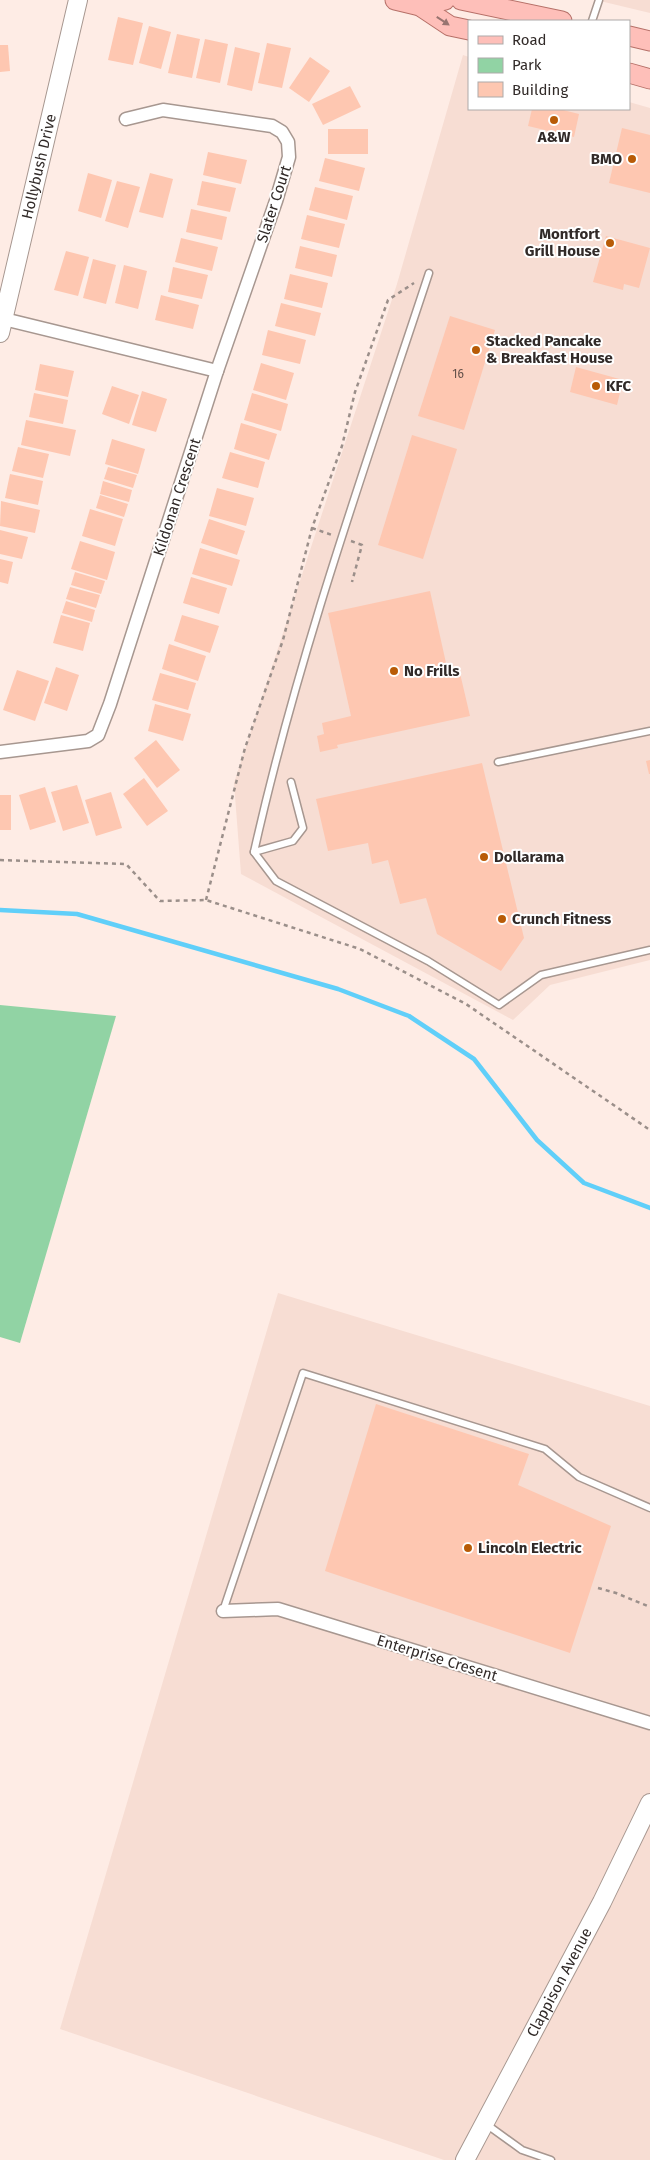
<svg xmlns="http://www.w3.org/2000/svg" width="650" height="2160" font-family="'Fira Sans',sans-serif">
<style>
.built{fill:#f7ddd3}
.green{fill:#91d3a4}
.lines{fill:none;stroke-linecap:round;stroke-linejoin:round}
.stream{stroke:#60cff9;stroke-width:4.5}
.building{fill:#fec7b1}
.lane-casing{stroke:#a79790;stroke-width:9}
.street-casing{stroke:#a79790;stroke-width:15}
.secondary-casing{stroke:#a79790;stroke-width:20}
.primary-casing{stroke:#b67068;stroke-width:21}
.path{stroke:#9b8f8a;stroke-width:2.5;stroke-dasharray:4 4;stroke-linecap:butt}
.lane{stroke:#fff;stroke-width:6}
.street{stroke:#fff;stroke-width:12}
.secondary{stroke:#fff;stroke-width:18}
.primary{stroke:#febfb9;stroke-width:19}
.oneway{fill:#987470}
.poi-dot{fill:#b85b07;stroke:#fff;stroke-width:2}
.labels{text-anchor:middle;stroke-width:4;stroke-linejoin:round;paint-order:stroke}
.number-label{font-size:12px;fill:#64514a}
.poi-label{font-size:15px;font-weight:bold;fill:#312a28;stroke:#fff;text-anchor:start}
.street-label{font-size:15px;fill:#312a28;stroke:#fff}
</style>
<rect width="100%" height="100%" fill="#feece5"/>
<g class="built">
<polygon points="596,0 650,0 650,13"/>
<polygon points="463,55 469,57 469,109 629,109 629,102 650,108 650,960 550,985 513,1020 241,874 234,783 397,284"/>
<polygon points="278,1293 650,1406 650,2160 444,2160 60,2029"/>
</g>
<polygon class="green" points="0,1005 116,1016 20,1343 0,1337"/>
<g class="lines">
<polyline class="stream" points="0,910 77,914 338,989 409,1016 474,1059 537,1140 584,1183 650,1208"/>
</g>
<g class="building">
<polygon points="118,17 143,23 133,65 108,60"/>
<polygon points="149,26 171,32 161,69 139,63"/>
<polygon points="177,34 200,39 192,78 168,73"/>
<polygon points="205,39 228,44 220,83 196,78"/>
<polygon points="267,43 291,48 282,88 258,83"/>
<polygon points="0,45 8,45 10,71 0,72"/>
<polygon points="235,47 260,53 252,91 227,85"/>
<polygon points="310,57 330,71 309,102 289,88"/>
<polygon points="350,86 361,107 323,125 312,104"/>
<polygon points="532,109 559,109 579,114 574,137 528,126"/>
<polygon points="622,128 650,135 650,193 609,183"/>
<rect x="328" y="129" width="40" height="25"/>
<polygon points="208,152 247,160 241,184 203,175"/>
<polygon points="325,158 365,168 359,191 319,181"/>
<polygon points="88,173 112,180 101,218 78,211"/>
<polygon points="150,173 173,179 163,218 139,212"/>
<polygon points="117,181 140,187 128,228 105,221"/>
<polygon points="202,181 236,188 230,212 197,205"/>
<polygon points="315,187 353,196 347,220 309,210"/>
<polygon points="191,209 227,217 222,240 186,232"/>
<polygon points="307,215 345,224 339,248 301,239"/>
<polygon points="606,236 650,248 639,288 624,284 623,290 593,282"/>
<polygon points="181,238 218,247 212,271 175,262"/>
<polygon points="300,246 337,255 332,277 295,268"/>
<polygon points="66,251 89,257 78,296 54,290"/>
<polygon points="93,259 116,265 106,304 83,298"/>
<polygon points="124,265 147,271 138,309 115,303"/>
<polygon points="173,267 208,275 202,299 168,292"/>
<polygon points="290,274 328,283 322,308 284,299"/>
<polygon points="161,295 199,305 193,329 155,320"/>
<polygon points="281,303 321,313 315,336 275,326"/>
<polygon points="450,316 495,330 464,430 418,416"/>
<polygon points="268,330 306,340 300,364 262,355"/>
<polygon points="261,363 294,373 286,400 253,390"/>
<polygon points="40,364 74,371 68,397 35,390"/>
<polygon points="576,367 623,380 617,405 570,392"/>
<polygon points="112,386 139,395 129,424 102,414"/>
<polygon points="142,391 167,399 156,432 132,425"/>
<polygon points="34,393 68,400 63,424 29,417"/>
<polygon points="252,393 288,404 281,431 244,420"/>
<polygon points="26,420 76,430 70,456 21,445"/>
<polygon points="241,423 277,434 269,460 234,449"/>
<polygon points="412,435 457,449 423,559 378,545"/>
<polygon points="112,439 145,449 138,474 105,464"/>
<polygon points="18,447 49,454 43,478 12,471"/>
<polygon points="230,452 265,462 258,488 222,478"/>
<polygon points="108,467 137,475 133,488 104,479"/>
<polygon points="10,474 43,481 38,505 5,498"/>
<polygon points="103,481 132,490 129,502 100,494"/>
<polygon points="217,488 254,498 246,526 209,516"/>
<polygon points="100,495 128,504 124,517 96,508"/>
<polygon points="1,501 40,510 35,533 0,526"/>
<polygon points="90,509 123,519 115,546 82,536"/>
<polygon points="209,519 245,531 237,555 201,543"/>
<polygon points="0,530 28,537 22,559 0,554"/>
<polygon points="80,541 115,552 107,580 71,569"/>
<polygon points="200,548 240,560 232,586 192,574"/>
<polygon points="0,559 13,562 8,584 0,582"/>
<polygon points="75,572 105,581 101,594 71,585"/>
<polygon points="191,577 227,588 219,614 183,603"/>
<polygon points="70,587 100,595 96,608 66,599"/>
<polygon points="430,591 448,672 459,669 470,716 337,745 338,748 320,752 317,736 324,734 322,723 351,716 328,613"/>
<polygon points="66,601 95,610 92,622 62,613"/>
<polygon points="61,615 90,623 83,651 53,643"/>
<polygon points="182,615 219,626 210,653 174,641"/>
<polygon points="169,644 206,656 198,681 162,669"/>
<polygon points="56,667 79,675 67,711 44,703"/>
<polygon points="17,670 49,681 35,721 3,710"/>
<polygon points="160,673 196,683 188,710 152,700"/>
<polygon points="155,704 191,714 183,741 148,731"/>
<polygon points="156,740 180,770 157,788 134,758"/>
<polygon points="650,760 650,774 649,774 646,761"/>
<polygon points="482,763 524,938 501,971 437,934 426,898 400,904 388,860 372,864 368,843 328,851 316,799"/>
<polygon points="144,778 168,811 147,826 123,794"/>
<polygon points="77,785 89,823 63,831 51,792"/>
<polygon points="45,787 56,822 30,830 19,795"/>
<polygon points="111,792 122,828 96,836 85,800"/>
<rect x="0" y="795" width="11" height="35"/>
<polygon points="376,1404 529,1454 518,1485 611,1526 570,1653 325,1571"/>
</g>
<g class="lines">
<g class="lane-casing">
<g id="lane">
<polyline points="592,21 599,0"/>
<path d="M429,273C366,464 298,655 254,852L276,881L428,961L499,1005L541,975L650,950"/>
<polyline points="498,762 650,731"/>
<polyline points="254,852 293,841 303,828 291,782"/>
<polyline points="223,1611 303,1373 545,1449 579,1477 650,1508"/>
<polyline points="486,2124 522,2150 551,2160"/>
</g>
</g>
<g class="street-casing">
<g id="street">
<polyline points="0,318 217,371"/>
<polyline points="0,752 88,741 98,735 110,704 217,371 276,201 289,157 288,142 282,132 272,126 163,110 126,119"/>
<polyline points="223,1611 278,1609 650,1723"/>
</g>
</g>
<g class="secondary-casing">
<g id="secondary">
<path id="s1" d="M0,333L78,0"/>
<path id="s2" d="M465,2160L602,1902L650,1803"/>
</g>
</g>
<g class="primary-casing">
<g id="primary">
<polyline points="395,0 420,6 450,26 469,30"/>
<polyline points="461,0 562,21"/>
<polyline points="420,6 445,0"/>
<polyline points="629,36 650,41"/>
<polyline points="629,73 650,79"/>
</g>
</g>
<g class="path">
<polyline points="312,528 332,535"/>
<polyline points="351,541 362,545 352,582"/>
<polyline points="0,860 126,864 160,901 206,900 360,949 466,1004 650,1130"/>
<polyline points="206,900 245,748 283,640 312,528 342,446 355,392 388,300 414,283"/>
<polyline points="598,1588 616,1593 650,1607"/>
</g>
<use href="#lane" class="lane"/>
<use href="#street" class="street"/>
<use href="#secondary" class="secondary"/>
<use href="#primary" class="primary"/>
</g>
<defs><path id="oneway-solid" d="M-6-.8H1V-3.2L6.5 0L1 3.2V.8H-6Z" transform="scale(1.25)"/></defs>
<use class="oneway" href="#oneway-solid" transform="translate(443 21) rotate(33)"/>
<g class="poi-dot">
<circle cx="554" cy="120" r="5"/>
<circle cx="632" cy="159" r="5"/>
<circle cx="610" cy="243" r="5"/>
<circle cx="476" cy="350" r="5"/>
<circle cx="596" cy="386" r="5"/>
<circle cx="394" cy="671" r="5"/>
<circle cx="484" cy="857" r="5"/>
<circle cx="502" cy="919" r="5"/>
<circle cx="468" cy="1548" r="5"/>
</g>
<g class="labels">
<g class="number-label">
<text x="458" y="378">16</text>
</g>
<g class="poi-label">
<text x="554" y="142" text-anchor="middle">A&amp;W</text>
<text x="622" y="164" text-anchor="end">BMO</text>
<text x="600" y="239" text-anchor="end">Montfort<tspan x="600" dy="17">Grill House</tspan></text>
<text x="486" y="346">Stacked Pancake<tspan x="486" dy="17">&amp; Breakfast House</tspan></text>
<text x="606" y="391">KFC</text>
<text x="404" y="676">No Frills</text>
<text x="494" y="862">Dollarama</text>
<text x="512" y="924">Crunch Fitness</text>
<text x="478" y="1553">Lincoln Electric</text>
</g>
<g class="street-label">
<text dy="5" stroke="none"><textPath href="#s1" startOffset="171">Hollybush Drive</textPath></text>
<text transform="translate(274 204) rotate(-72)" y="5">Slater Court</text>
<text transform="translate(177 497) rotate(-72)" y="5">Kildonan Crescent</text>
<text transform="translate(437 1658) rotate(17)" y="5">Enterprise Cresent</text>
<text dy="5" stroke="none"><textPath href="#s2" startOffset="201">Clappison Avenue</textPath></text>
</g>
</g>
<rect x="468" y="20" width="162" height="90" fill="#ffffff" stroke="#adaaa9"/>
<rect x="478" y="36" width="25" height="8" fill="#febfb9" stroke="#adaaa9"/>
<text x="512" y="45" font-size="15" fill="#312a28">Road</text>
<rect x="478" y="58" width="25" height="15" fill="#91d3a4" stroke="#adaaa9"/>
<text x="512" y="70" font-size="15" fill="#312a28">Park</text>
<rect x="478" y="82" width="25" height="15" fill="#fec7b1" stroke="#adaaa9"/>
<text x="512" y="95" font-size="15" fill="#312a28">Building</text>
</svg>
